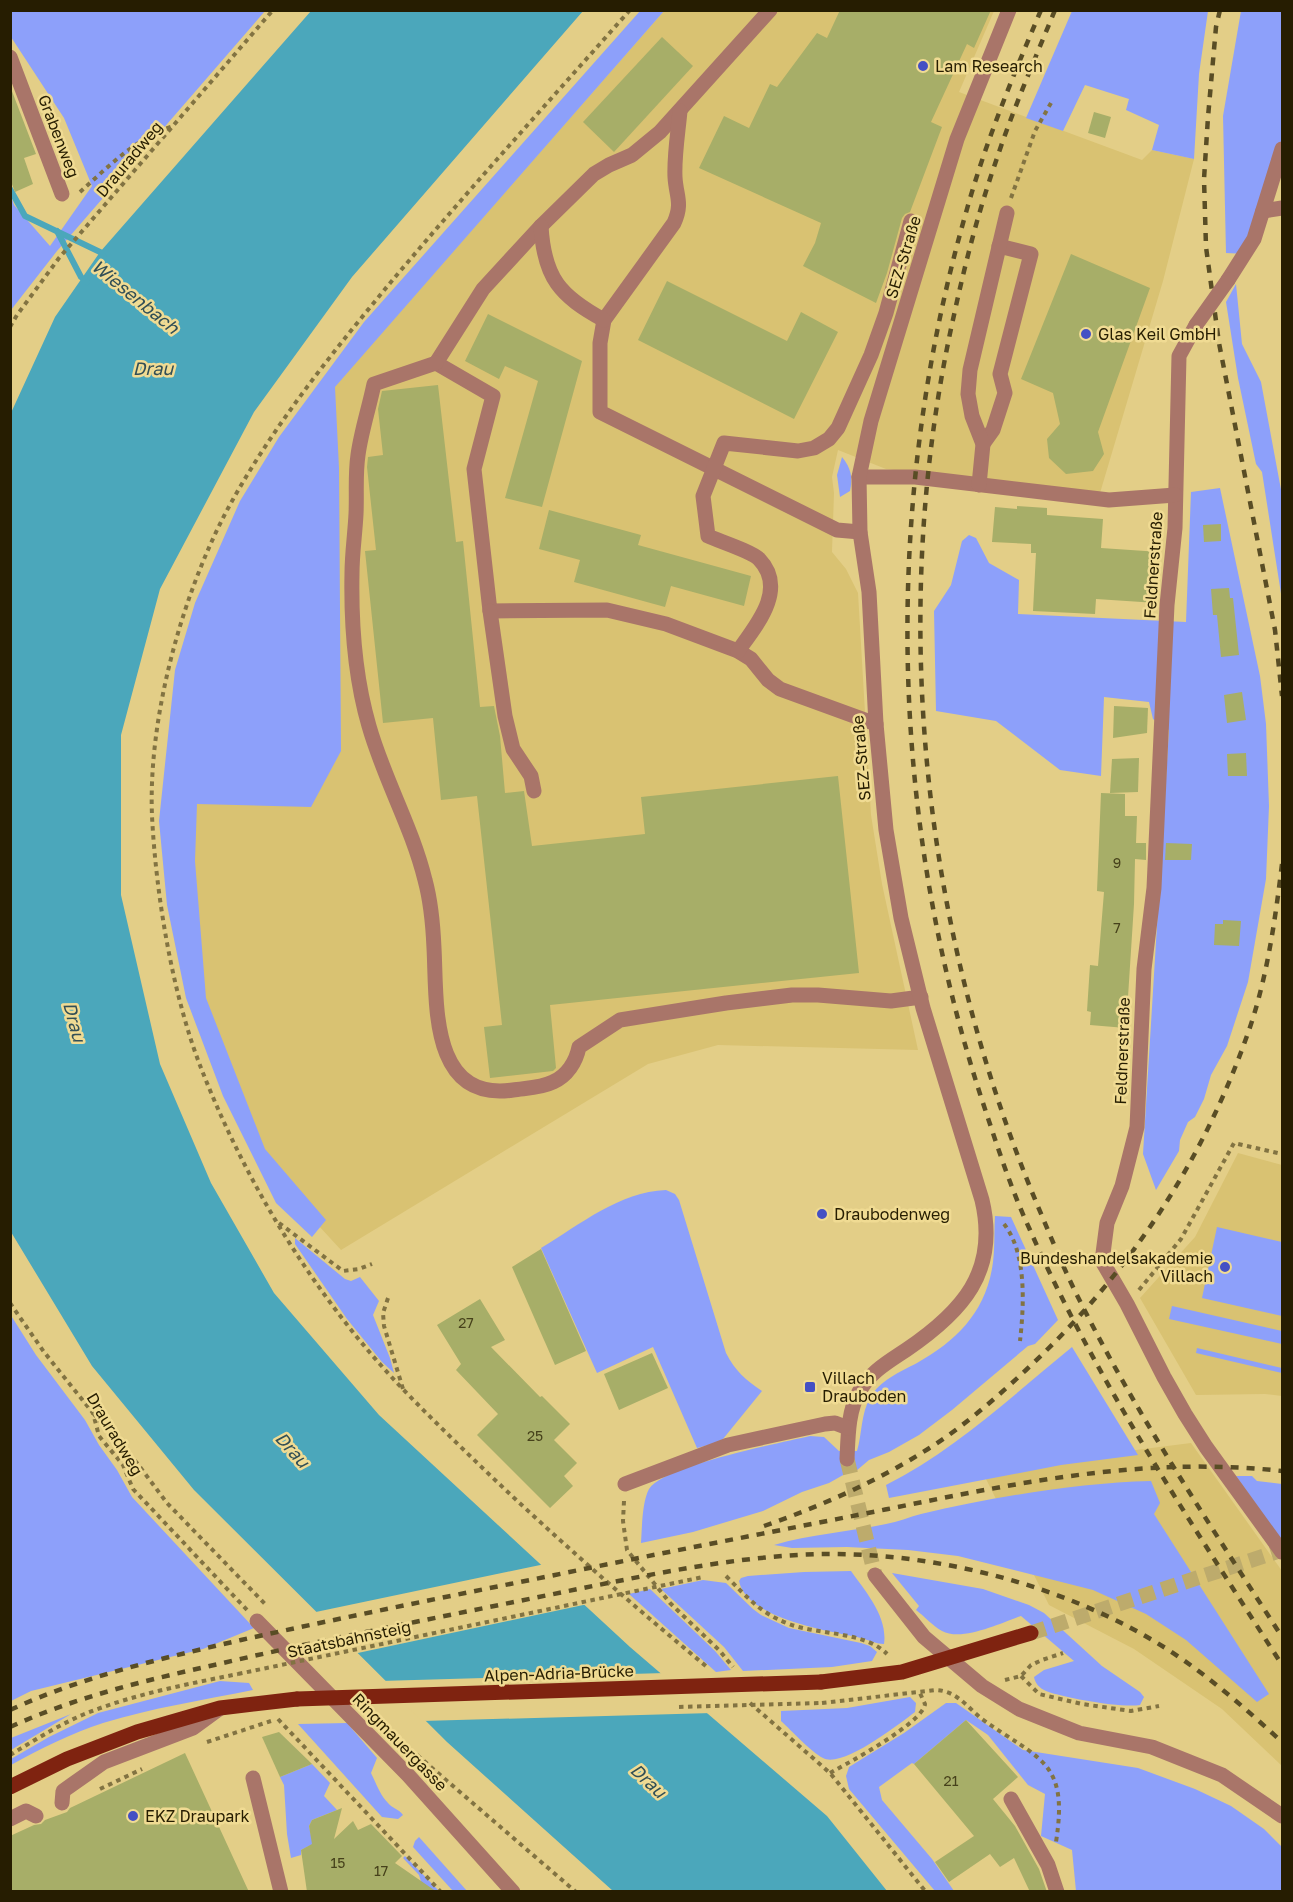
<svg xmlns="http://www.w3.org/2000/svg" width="1293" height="1902" font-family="'Golos Text',sans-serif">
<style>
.built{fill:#d9c272}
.green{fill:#8da0fa}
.water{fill:#4ba7bb}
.pier{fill:#e3ce87}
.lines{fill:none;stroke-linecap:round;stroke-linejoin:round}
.stream{stroke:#4ba7bb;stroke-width:6}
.building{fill:#a7ae68}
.minor-tunnel{stroke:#bdab6c;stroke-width:15;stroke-dasharray:15 8;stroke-linecap:butt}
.major-tunnel{stroke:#bdab6c;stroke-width:15;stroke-dasharray:15 8;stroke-linecap:butt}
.path{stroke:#827342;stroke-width:4;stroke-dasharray:4.5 4.5;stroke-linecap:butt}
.minor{stroke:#a97569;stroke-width:15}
.major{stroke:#7f2310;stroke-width:15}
.rail{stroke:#594d25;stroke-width:4.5;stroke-dasharray:8 8;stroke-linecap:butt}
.path-bridge{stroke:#827342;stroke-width:4;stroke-dasharray:4.5 4.5;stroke-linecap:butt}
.minor-bridge{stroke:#a97569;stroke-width:15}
.major-bridge{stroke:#7f2310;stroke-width:15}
.poi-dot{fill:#4450c4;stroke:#f0db93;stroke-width:2}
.labels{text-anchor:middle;stroke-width:5;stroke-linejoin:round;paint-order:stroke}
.number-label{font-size:14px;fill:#46411b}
.poi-label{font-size:16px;fill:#261d01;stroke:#f0db93;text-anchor:start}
.street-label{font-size:16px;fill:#261d01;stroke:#f0db93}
.water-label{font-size:18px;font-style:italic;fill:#324f56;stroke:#f0db93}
</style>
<rect width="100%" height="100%" fill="#e3ce87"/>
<g class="built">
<polygon points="664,11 994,11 959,92 1142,160 1152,150 1194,159 1163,281 1100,493 886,469 838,450 832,477 834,493 832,552 846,569 858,593 871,815 882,884 918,1050 718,1045 648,1064 341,1250 261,1163 209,1034 175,865 334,387"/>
<polygon points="1238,1153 1282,1165 1282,1396 1265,1394 1196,1395 1140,1298 1195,1237"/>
<polygon points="1191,1443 1282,1571 1282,1766 1222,1709 1134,1649 1049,1605 984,1475 1120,1452"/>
</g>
<g class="green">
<polygon points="11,10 265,11 57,251 11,310 11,196 14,205 50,246 92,186 64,118 11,37"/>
<polygon points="640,11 664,11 335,387 339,468 341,751 311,807 197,804 195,861 206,998 265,1149 326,1220 312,1237 276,1203 223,1096 186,998 167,905 159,821 175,670 195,603 240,501 279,437 364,322"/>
<polygon points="1072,11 1208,11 1199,74 1194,159 1152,150 1159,125 1126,110 1129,99 1085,85 1063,131 1026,118"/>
<polygon points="1241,11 1282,11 1282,172 1246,254 1226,253 1223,116"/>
<polygon points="1236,284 1242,344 1261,382 1282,495 1282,600 1262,472 1256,464 1238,378 1226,302"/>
<path d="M842,457C851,468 853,477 850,491L840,497L837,475Z"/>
<polygon points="1220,488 1260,676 1266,724 1269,806 1266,879 1248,982 1227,1046 1211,1075 1204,1099 1195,1117 1188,1122 1180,1140 1179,1151 1156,1190 1143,1154 1169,730 1153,719 1149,702 1104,697 1101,776 1060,770 996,721 936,711 934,611 951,585 962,541 969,535 976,538 989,563 1019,580 1018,614 1186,622 1191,492"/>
<path d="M666,1190L675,1194L679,1200L726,1353C735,1371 746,1380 762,1391L723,1439L716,1443L697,1448L653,1347L597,1373L541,1248C581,1224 619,1192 666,1190Z"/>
<path d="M995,1216L1011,1217L1058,1320L1035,1344L1028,1346L952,1410L919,1435L889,1452L869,1460L856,1471L845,1474L829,1483L802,1492L763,1511L693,1532L641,1543C642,1528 642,1502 649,1489C663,1466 780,1443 810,1436L824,1437L839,1451H857C862,1434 861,1413 870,1398C880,1380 900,1372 917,1363C958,1340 987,1310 993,1262C995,1247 994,1231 995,1216Z"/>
<polygon points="1217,1227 1282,1242 1282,1316 1202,1298"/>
<polygon points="295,1238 345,1279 351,1281 360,1277 379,1301 373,1315 390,1358 394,1373 382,1362 347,1319 295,1244"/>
<polygon points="1172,1306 1282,1331 1282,1344 1169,1319"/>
<polygon points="10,1314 36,1355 85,1420 99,1445 117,1470 132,1497 254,1628 203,1649 31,1691 11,1701"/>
<path d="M1072,1347L1138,1455L1061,1465L889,1498L886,1485C955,1450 1012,1396 1072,1347Z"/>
<polygon points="1197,1348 1282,1368 1282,1373 1196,1353"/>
<polygon points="1236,1476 1252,1476 1257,1481 1282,1484 1282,1541"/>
<path d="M1151,1481L1160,1503L1154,1514L1269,1694L1257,1702L1186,1640L1146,1614L1093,1590L958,1556L908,1550L847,1547L792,1548L774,1545C810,1534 849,1532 886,1524C898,1522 909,1517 921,1514C994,1497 1076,1483 1151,1481Z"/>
<path d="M851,1571C866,1592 888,1617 884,1644C876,1644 866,1639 857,1637C827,1631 746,1618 739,1581L741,1578L748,1576L804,1572Z"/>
<path d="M892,1573L983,1589L1029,1605L1044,1613L1102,1666L1140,1692L1144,1697L1140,1705C1121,1708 1064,1698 1046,1691C1039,1688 1035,1683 1034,1677L1044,1670L1074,1661L1021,1616C1001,1623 962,1642 942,1631C933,1626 924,1616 916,1610L919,1606Z"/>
<polygon points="703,1580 726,1583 753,1609 761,1615 789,1628 861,1643 870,1646 877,1652 872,1661 832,1667 743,1671 724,1647 661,1589"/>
<polygon points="650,1589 715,1651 731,1670 716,1672 629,1594"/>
<path d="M220,1681L249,1683L253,1690C203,1700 152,1708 103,1723C72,1733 40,1749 11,1765V1759L49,1737L98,1713Z"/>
<path d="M910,1697L916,1703L915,1712C899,1724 842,1769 823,1758C811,1752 792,1731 781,1721V1711L847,1708Z"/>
<polygon points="946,1703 956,1703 1023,1750 1138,1768 1195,1789 1231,1806 1264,1829 1282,1847 1282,1891 1076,1891 1072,1850 1041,1836 1045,1794 1028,1785 988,1735 966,1720 914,1764 912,1763 879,1787 882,1800 932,1859 954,1891 935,1891 849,1789 846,1776 849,1767 904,1733"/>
<polygon points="71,1714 11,1750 11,1738"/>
<path d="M347,1723L377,1758L371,1773C376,1783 380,1795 388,1803C392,1808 399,1809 403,1815L398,1819L382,1817L298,1724Z"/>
<polygon points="312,1764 330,1783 324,1796 337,1810 312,1820 309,1826 313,1844 301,1850 301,1855 291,1858 287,1834 284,1785 280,1777"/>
<polygon points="419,1837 467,1891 453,1891 413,1847 415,1841"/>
<polygon points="405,1856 439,1891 424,1891 419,1875 403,1858"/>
</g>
<polygon class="water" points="311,11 583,11 352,277 254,412 160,589 121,735 121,895 160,1064 211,1183 274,1293 379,1415 630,1647 827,1816 887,1891 613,1891 447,1742 194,1490 92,1366 11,1232 10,415 55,317 100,252"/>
<g class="pier">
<polygon points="545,1564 588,1604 353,1654 311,1613"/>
<polygon points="665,1673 712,1713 422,1721 380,1681"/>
</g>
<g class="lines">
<g class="stream">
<polyline points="10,189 25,216 100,252 104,257"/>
<polyline points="57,231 81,277 87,282"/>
</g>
</g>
<g class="building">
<polygon points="840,10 991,10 974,48 967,44 931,122 942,127 910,212 905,214 902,218 887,273 876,303 803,266 815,243 821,223 699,168 724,116 749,128 770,84 777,87 817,33 827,38"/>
<polygon points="662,37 693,66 614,152 583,122"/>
<polygon points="10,86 36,154 24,158 33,184 15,192 10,179"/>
<polygon points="1094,112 1111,117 1105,138 1088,133"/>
<polygon points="1071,254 1150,288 1098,432 1104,454 1093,471 1066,474 1049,458 1047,439 1060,424 1053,393 1021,379"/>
<polygon points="667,281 787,341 801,312 838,332 794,419 638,340"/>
<polygon points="488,314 582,361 542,507 505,498 538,381 505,366 499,379 465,361"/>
<polygon points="438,385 456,542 463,541 480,707 494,706 500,736 505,793 524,791 532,846 645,834 641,797 838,776 859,973 550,1005 556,1068 553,1071 490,1078 484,1027 502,1025 477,796 441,800 433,718 383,723 365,551 376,550 367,467 368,457 383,455 378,409 382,391"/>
<polygon points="1017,506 1047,508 1047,515 1103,519 1101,548 1160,552 1157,603 1096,599 1095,614 1033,611 1036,553 1031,553 1031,544 992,542 995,507 1017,509"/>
<polygon points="549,510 641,535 638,545 751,576 744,606 671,586 665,607 574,582 580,560 539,549"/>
<polygon points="1221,524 1221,541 1204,542 1203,525"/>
<polygon points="1229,588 1230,598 1233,598 1239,655 1221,657 1217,615 1213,615 1211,589"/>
<polygon points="1242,692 1246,720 1227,723 1224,695"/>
<polygon points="1114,706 1148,708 1147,733 1113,738"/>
<polygon points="1246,753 1247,776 1228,776 1227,754"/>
<polygon points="1139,758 1138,792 1110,793 1112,759"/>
<polygon points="1101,793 1125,794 1125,816 1137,816 1136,843 1146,843 1146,860 1135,859 1134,904 1126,1028 1090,1025 1091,1012 1087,1011 1090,965 1098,966 1104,892 1097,891"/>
<polygon points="1166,843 1192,844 1191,860 1165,860"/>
<polygon points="1223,920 1241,921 1239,946 1214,945 1215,924 1223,924"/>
<polygon points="541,1249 586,1351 555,1365 512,1267"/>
<polygon points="480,1299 505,1340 491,1347 540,1397 542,1396 570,1424 554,1440 577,1463 564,1476 573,1486 550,1508 477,1435 498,1414 456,1370 461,1364 437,1325"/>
<polygon points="652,1353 668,1388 619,1410 604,1374"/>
<polygon points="966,1720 1018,1777 993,1799 1015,1826 1039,1869 1047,1892 1030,1892 1014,1858 1000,1867 990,1854 949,1882 935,1862 974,1836 914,1764"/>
<polygon points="279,1732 312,1764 280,1777 262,1737"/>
<polygon points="185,1753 249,1892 10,1892 10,1836 34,1825 41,1824 45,1820 67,1812 70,1808"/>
<polygon points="342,1808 334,1839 353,1821 358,1830 371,1824 402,1856 395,1863 437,1892 307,1892 301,1850 312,1844 309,1826 312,1820"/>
</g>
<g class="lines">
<polyline class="minor-tunnel" points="847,1459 875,1575"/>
<polyline class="major-tunnel" points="1031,1633 1282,1550"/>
<g class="path">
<path d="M630,10C551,99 472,186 396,276C335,349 270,429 225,514C181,599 148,719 152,816C156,896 173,999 203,1073C241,1169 295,1262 361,1342C393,1381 429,1416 466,1452C543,1527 624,1598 707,1667"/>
<path d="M80,192C108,167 136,138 173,126"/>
<polyline points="1011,198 1035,131 1051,103"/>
<polyline points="10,327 17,315 59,258 273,10"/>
<polyline points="279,1223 343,1271 359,1269 372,1264"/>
<path d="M1004,1224C1027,1253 1024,1306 1020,1341"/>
<polyline points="1139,1290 1181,1239 1234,1143 1282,1154"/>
<polyline points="388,1298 383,1313 384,1326 403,1389"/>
<polyline points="10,1303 44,1352 93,1413 99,1436 123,1465 133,1489 247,1610"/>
<polyline points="93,1413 137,1463 167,1503 267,1606"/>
<polyline points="624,1501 623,1521 627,1550 670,1603 720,1651 733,1667"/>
<path d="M726,1576C747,1597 760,1613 789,1624C818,1635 865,1631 887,1654"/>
<polyline points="1021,1676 1039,1694 1082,1704 1131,1711 1159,1706"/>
<polyline points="1005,1680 1021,1676 1031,1665 1042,1660 1063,1653"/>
<polyline points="750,1703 830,1773 926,1892"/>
<path d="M822,1703L936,1690C957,1691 967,1707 982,1719C1039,1760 1069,1760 1056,1842"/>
<polyline points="278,1719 441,1892"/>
<polyline points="207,1742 271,1721"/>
<path d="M10,1755C35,1740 60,1724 87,1713C135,1694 188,1684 238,1674"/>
<polyline points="417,1755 576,1892"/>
<path d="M830,1773C848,1763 923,1723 925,1704L919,1691"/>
<polyline points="100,1789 142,1769"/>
</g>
<g class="minor">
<polyline points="770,10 660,132 632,155 609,165 594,174 541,226 483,289 436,363 493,396 474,469 490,611 607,610 666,624 738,651 751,659 768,680 780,689 876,724"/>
<polyline points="10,57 62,194"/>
<path d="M680,111C678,133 674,156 675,177C676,196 683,203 674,223L604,320L600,343V412L837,530L860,532"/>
<polyline points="1263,211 1282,208"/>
<path d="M541,226C544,278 560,296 604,320"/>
<polyline points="1228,280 1254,239 1282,149"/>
<polyline points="1196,325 1179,356 1175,528 1167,605 1154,888 1144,969 1137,1127 1122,1186 1107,1223 1102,1261 1127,1304 1164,1377 1185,1414 1206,1447 1282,1552"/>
<path d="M436,363L374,384C369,408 361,432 358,455C355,475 357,495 356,514C355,534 352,554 352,573C351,624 355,678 369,726C384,779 412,827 425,880C431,902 433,925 434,948C437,1002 429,1102 513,1090C526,1088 541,1088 553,1082C567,1076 576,1062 579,1047L620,1020L726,1003L792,995H818L891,1001L921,997"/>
<polyline points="983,444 993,430 1005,393 1000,374 1031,254 999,246"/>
<polyline points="859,477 915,477 1109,500 1175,495"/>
<polyline points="979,485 983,444 972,416 968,394 970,370 1007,213"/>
<polyline points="490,611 505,716 513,749 531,776 534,791"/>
<path d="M738,651C756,626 788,589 759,559C753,552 719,541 708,536L703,496L724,443L798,451L814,448L829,439L838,428L871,355L886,313L911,221"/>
<path d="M847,1459C848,1437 848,1411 859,1392C870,1372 888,1362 906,1350C962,1312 999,1272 982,1200L923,1008L901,918L886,830L876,724L869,592L860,532L859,477L871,421L957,139L1009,10"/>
<polyline points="625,1484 728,1445 825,1424 835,1423 848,1428"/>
<polyline points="875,1575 924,1637 982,1686 1019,1709 1079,1733 1152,1747 1222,1775 1282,1816"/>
<polyline points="257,1621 408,1775 513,1892"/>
<polyline points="253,1778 281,1892"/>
<polyline points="1011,1799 1048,1865 1057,1892"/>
<polyline points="62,1803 63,1791 104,1762 193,1728 219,1709"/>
<polyline points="10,1819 26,1811 36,1816"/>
</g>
<g class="major">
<polyline points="821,1682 902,1672 1031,1633"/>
<polyline points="10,1787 67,1759 137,1732 220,1708 297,1699"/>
</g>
<g class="rail">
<path d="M1041,10C1013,76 986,141 967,209C883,500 888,810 981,1097C996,1142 1010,1187 1030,1230C1098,1384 1192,1524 1282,1665"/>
<path d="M1055,10C1034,61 1012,112 995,164C978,213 965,264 954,315C887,614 922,935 1042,1216C1052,1240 1062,1264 1073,1287C1133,1410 1209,1523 1282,1637"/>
<polyline points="1220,10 1216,27 1208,117 1204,179 1206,247 1219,343 1275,630 1282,696"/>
<path d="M764,1526C821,1506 876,1482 928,1449C963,1427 996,1398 1026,1370C1128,1275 1202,1164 1248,1033C1267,979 1275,921 1282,864"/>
<path d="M10,1710C84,1676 163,1658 241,1640C345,1617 450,1596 555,1575C666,1552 777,1531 888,1509C1022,1482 1145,1456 1282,1471"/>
<path d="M10,1727C78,1696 151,1679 223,1663C287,1648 351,1635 415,1622C474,1610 534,1598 593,1586C668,1571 744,1556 820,1554C938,1552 1068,1586 1167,1649C1209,1676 1246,1709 1282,1742"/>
</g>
<g class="path-bridge">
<polyline points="238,1674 703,1577"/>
<polyline points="679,1707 822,1703"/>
</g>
<polyline class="minor-bridge" points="1196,325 1228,280"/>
<polyline class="major-bridge" points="297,1699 821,1682"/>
</g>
<g class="poi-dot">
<circle cx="923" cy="66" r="6"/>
<circle cx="1086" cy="334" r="6"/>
<circle cx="822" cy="1214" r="6"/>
<circle cx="1225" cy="1267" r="6"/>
<rect x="804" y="1381" width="12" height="12" rx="3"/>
<circle cx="133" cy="1816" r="6"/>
</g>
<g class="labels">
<g class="number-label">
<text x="1117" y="868">9</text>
<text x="1117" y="933">7</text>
<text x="466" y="1328">27</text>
<text x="535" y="1441">25</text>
<text x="951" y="1786">21</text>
<text x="338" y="1868">15</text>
<text x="381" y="1876">17</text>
</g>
<g class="poi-label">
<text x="935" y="72">Lam Research</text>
<text x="1098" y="340">Glas Keil GmbH</text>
<text x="834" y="1220">Draubodenweg</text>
<text x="1213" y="1264" text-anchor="end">Bundeshandelsakademie<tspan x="1213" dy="18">Villach</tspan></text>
<text x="822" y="1384">Villach<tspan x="822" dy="18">Drauboden</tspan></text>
<text x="145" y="1822">EKZ Draupark</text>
</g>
<g class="street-label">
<text transform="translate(59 136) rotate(69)" y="6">Grabenweg</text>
<text transform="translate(129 159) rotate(-50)" y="6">Drauradweg</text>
<text transform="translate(903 257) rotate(-73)" y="6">SEZ-Straße</text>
<text transform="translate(1153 565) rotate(-86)" y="6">Feldnerstraße</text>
<text transform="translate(861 758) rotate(-95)" y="6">SEZ-Straße</text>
<text transform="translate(1122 1051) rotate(-88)" y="6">Feldnerstraße</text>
<text transform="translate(115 1434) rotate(59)" y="6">Drauradweg</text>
<text transform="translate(349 1639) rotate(-12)" y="6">Staatsbahnsteig</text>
<text transform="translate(559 1673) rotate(-2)" y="6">Alpen-Adria-Brücke</text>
<text transform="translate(400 1742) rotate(46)" y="6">Ringmauergasse</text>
</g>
<g class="water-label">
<text transform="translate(135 297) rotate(39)" y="6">Wiesenbach</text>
<text x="153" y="375">Drau</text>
<text transform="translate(74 1022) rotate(75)" y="6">Drau</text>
<text transform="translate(292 1450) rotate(48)" y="6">Drau</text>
<text transform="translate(648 1781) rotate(43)" y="6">Drau</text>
</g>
</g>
<rect width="1293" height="1902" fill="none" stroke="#261d01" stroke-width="24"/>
</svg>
